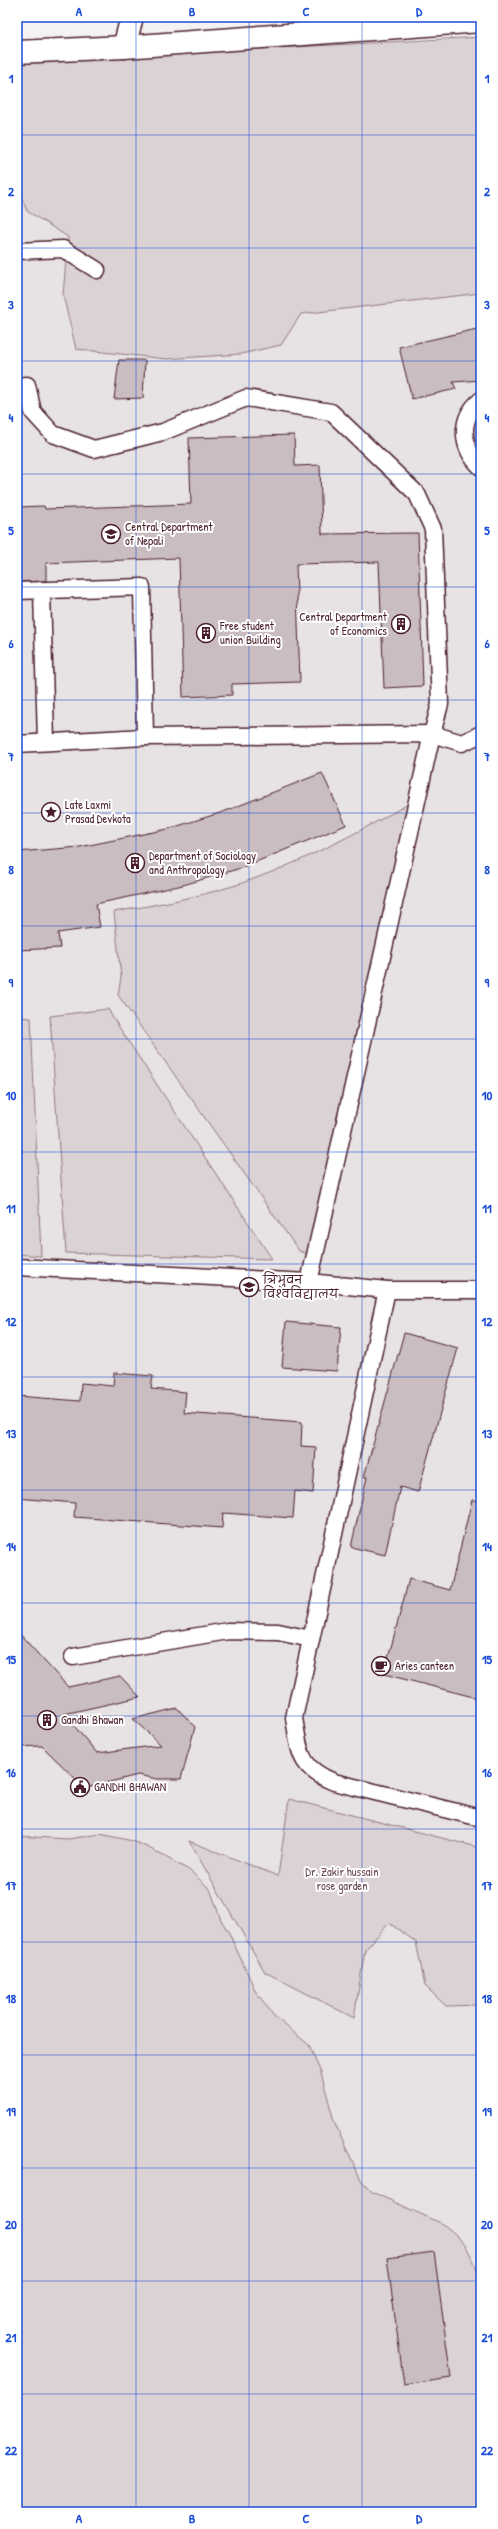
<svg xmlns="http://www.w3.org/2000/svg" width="498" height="2529" font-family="'Patrick Hand','Playpen Sans Deva',sans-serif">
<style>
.built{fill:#e7e2e3}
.green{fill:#dbd2d5;stroke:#927880}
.building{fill:#cabdc1;stroke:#4a1f2b}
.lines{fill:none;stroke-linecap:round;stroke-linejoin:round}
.service-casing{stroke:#4a1f2b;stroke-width:19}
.minor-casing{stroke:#4a1f2b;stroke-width:25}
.service{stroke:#fff;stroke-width:16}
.minor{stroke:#fff;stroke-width:22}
.grid{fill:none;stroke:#1d4ed8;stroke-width:1;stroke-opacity:0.55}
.labels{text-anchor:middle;stroke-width:4;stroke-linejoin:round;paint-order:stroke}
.poi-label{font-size:12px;fill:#4a1f2b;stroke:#fff;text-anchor:start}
.park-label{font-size:12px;fill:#6e4c56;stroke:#fff}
.neatline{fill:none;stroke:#1d4ed8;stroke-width:1.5}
.grid-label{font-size:13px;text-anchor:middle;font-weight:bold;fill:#1d4ed8}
</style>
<rect width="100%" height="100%" fill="#f4f2f2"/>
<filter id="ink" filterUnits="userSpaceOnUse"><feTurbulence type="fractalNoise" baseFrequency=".025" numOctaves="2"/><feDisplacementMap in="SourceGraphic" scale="8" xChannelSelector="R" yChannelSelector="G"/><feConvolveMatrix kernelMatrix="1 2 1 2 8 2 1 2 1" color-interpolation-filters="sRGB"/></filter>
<g filter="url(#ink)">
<polygon class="built" points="481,37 481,2512 17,2512 17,62 185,55"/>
<g class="green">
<polygon points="481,37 481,293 301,314 281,345 241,354 166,359 76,349 63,295 68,237 27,211 17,186 17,62"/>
<path d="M412,802L319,1257L299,1251L118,995L121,977L114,912C154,905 194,898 233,886C296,866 355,834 412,802Z"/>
<polygon points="108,1009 113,1018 272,1259 66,1253 50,1016"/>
<polygon points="17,1017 31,1018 41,1256 17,1254"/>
<polygon points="289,1799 481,1848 481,2005 446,2006 425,1986 416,1942 389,1923 365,1950 354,2018 265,1972 189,1841 278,1876"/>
<polygon points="100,1834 133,1841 149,1848 189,1870 210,1889 221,1920 229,1933 256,1992 274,2016 309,2045 321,2073 334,2121 361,2180 372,2192 443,2224 455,2234 466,2246 473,2260 478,2274 480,2290 481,2512 17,2512 17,1836 68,1839"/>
</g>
<g class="building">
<polygon points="481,328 481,380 453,382 456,389 412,399 399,347"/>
<polygon points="119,360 145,360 143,398 114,399"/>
<polygon points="294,435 295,466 320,465 322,534 418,533 423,686 384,688 379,562 296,564 300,682 232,684 232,695 183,697 179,558 46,563 46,581 17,582 17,507 44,506 45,509 191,504 189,438"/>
<polygon points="322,773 346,825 241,868 183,885 96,904 100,927 58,933 60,948 17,950 17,852 80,847 168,829 223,812"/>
<polygon points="286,1322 341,1327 337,1371 282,1367"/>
<polygon points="404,1333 458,1348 418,1492 400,1487 385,1555 351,1547 367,1477 364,1477"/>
<polygon points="114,1373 153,1376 151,1389 186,1392 184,1413 302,1422 301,1446 316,1447 313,1493 295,1491 293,1518 223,1513 222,1528 74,1517 75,1503 17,1498 17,1396 80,1401 81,1383 113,1386"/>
<polygon points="472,1500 481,1501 481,1699 384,1674 409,1579 450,1590"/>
<polygon points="17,1631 68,1687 120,1676 140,1697 64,1714 97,1753 161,1745 133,1719 177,1708 195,1727 181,1779 157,1779 138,1775 85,1788 42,1746 17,1747"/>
<polygon points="434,2252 451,2378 404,2385 387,2258"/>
</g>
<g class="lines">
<g class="service-casing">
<g id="service">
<polyline points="17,251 63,249 97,270"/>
<polyline points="17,386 27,385 33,412 53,434 94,449 163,432 246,398 331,412 417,494 433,529 440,704 432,734 462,743 481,734"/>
<path d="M481,400C458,419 461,448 481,467"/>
<polyline points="42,590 46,742"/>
<polyline points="17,591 142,587 145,737"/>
<polyline points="17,744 145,737 432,734 309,1282"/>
<polyline points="17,1267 309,1282 387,1290 481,1290"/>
<path d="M387,1290L294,1718C300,1753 299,1768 334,1782L481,1818"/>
<polyline points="73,1657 228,1631 278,1632 311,1639"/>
</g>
</g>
<g class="minor-casing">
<g id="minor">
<polyline points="124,47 132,17"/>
<polyline points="17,52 124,47 481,21"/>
</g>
</g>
<use href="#service" class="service"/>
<use href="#minor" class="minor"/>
</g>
</g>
<path class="grid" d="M136,17V2512M249,17V2512M362,17V2512M17,135H481M17,248H481M17,361H481M17,474H481M17,587H481M17,700H481M17,813H481M17,926H481M17,1039H481M17,1152H481M17,1264H481M17,1377H481M17,1490H481M17,1603H481M17,1716H481M17,1829H481M17,1942H481M17,2055H481M17,2168H481M17,2281H481M17,2394H481"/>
<defs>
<g id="university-ring" transform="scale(1)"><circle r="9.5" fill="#fff" stroke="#4a1f2b" stroke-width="1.5"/><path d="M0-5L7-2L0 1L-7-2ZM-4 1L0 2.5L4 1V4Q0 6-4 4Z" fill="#4a1f2b"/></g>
<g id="building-ring" transform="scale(1)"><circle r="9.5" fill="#fff" stroke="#4a1f2b" stroke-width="1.5"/><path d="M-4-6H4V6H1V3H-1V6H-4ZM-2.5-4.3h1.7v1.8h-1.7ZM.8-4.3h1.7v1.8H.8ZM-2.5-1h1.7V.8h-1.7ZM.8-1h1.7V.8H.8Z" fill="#4a1f2b"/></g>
<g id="sight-ring" transform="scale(1)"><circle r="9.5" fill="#fff" stroke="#4a1f2b" stroke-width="1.5"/><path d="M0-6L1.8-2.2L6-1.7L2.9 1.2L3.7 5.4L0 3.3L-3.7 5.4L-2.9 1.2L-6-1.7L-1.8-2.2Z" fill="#4a1f2b"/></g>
<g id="cafe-ring" transform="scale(1)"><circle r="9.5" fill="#fff" stroke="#4a1f2b" stroke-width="1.5"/><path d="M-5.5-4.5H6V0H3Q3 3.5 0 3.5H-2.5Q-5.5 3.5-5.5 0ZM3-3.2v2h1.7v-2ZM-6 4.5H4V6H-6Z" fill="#4a1f2b"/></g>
<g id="civic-ring" transform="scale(1)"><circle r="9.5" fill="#fff" stroke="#4a1f2b" stroke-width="1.5"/><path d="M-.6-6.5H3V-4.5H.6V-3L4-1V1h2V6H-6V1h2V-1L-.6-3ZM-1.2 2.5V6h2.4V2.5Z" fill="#4a1f2b"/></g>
</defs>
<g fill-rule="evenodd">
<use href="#university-ring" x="111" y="534"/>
<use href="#building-ring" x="401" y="624"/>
<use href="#building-ring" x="206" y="633"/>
<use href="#sight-ring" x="51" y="812"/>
<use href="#building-ring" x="135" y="863"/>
<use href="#university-ring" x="249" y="1287"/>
<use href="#cafe-ring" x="381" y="1666"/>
<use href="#building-ring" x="47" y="1720"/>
<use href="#civic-ring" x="80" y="1787"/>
</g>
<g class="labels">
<g class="poi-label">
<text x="125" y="531">Central Department<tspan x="125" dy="14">of Nepali</tspan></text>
<text x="387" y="621" text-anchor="end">Central Department<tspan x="387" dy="14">of Economics</tspan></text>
<text x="220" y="630">Free student<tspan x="220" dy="14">union Building</tspan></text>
<text x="65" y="809">Late Laxmi<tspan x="65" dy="14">Prasad Devkota</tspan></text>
<text x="149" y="860">Department of Sociology<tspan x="149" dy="14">and Anthropology</tspan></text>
<text x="263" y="1284">त्रिभुवन<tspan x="263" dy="14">विश्वविद्यालय</tspan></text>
<text x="395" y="1670">Aries canteen</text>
<text x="61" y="1724">Gandhi Bhawan</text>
<text x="94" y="1791">GANDHI BHAWAN</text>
</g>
<g class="park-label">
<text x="342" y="1876">Dr. Zakir hussain<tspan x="342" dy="14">rose garden</tspan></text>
</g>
</g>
<rect width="498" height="2529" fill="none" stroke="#fff" stroke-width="44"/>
<rect x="22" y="22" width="454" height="2485" class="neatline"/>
<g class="grid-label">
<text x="79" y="16">A</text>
<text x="192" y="16">B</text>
<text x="306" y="16">C</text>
<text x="419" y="16">D</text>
<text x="11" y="83">1</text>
<text x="487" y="83">1</text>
<text x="11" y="196">2</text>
<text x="487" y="196">2</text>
<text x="11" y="309">3</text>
<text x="487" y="309">3</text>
<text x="11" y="422">4</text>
<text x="487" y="422">4</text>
<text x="11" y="535">5</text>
<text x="487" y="535">5</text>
<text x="11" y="648">6</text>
<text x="487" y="648">6</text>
<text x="11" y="761">7</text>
<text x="487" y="761">7</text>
<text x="11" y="874">8</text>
<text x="487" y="874">8</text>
<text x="11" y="987">9</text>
<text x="487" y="987">9</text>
<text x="11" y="1100">10</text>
<text x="487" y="1100">10</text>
<text x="11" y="1213">11</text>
<text x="487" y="1213">11</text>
<text x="11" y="1326">12</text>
<text x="487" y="1326">12</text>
<text x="11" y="1438">13</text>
<text x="487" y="1438">13</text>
<text x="11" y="1551">14</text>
<text x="487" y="1551">14</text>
<text x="11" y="1664">15</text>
<text x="487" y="1664">15</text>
<text x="11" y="1777">16</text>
<text x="487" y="1777">16</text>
<text x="11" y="1890">17</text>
<text x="487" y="1890">17</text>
<text x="11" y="2003">18</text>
<text x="487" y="2003">18</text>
<text x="11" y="2116">19</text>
<text x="487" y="2116">19</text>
<text x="11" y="2229">20</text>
<text x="487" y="2229">20</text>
<text x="11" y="2342">21</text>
<text x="487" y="2342">21</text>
<text x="11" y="2455">22</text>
<text x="487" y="2455">22</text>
<text x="79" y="2523">A</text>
<text x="192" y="2523">B</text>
<text x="306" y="2523">C</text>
<text x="419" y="2523">D</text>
</g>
</svg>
